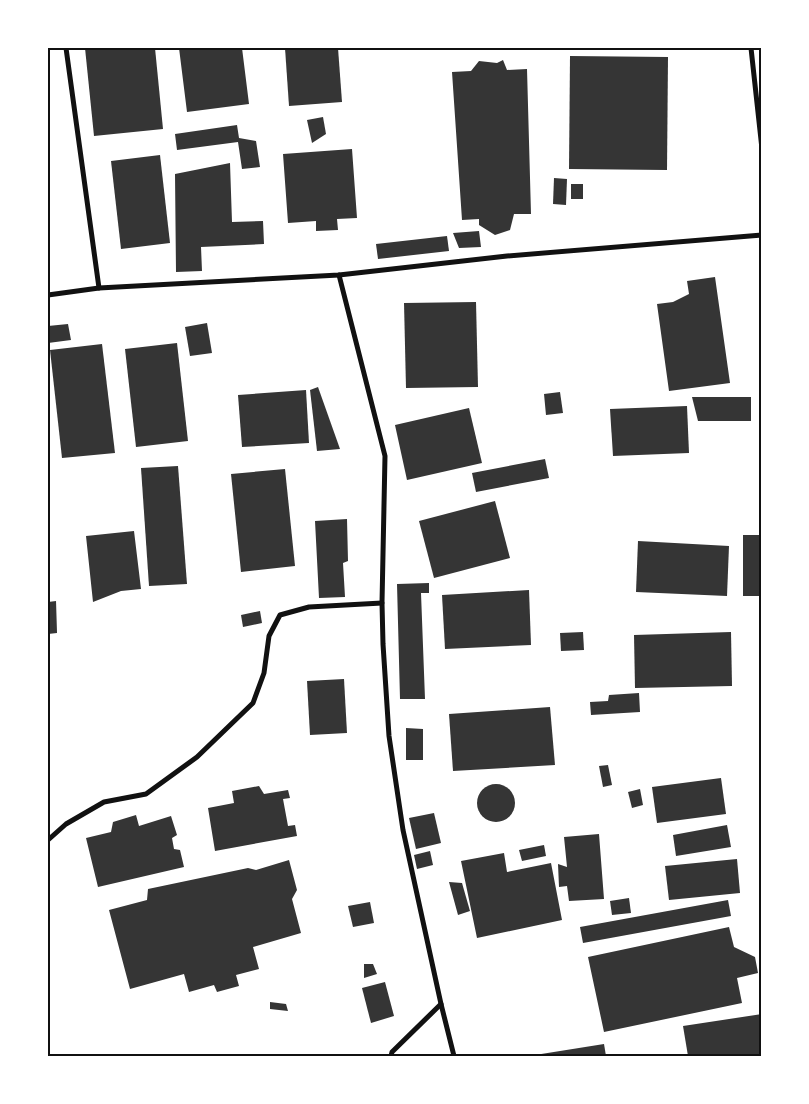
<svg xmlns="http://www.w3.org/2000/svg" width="809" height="1104" font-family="Rubik,sans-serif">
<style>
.building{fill:#353535}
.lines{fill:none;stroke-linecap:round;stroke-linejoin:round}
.minor{stroke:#111;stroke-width:5}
.neatline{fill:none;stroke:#111;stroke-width:2}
</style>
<rect width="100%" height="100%" fill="#fff"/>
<g class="building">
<polygon points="85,48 155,48 163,129 94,136"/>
<polygon points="179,48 242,48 249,104 187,112"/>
<polygon points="285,48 338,48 342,102 289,106"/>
<polygon points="570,56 668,57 667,170 569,169"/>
<polygon points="503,60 507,70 527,69 531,214 514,214 510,230 495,235 479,225 479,219 462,220 452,72 471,71 479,61 497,63"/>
<polygon points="323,117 326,134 312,143 307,120"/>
<polygon points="237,125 239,138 256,141 260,167 242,169 238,142 177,150 175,134"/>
<polygon points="352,149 357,218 337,219 338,230 316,231 316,221 288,223 283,154"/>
<polygon points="160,155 170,243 121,249 111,161"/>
<polygon points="230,163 232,222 263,221 264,244 201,247 202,271 176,272 175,174"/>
<polygon points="554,178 567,179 566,205 553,204"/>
<rect x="571" y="184" width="12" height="15"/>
<polygon points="479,231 481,247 459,248 453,233"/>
<polygon points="447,236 449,251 378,259 376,244"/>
<polygon points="715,277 730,383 669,391 657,304 673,302 689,294 687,281"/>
<polygon points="476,302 478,387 406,388 404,303"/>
<polygon points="207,323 212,353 190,356 185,327"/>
<polygon points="68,324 71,340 48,343 48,326"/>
<polygon points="177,343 188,441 136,447 125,349"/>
<polygon points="102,344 115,453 62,458 50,350"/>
<polygon points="318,387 340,449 317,451 310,390"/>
<polygon points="306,390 309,443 242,447 238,395"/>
<polygon points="560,392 563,413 546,415 544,394"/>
<polygon points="692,397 751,397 751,421 698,421"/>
<polygon points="687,406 689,453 613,456 610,409"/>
<polygon points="469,408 482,463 407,480 395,425"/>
<polygon points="545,459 549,478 476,492 472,473"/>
<polygon points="178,466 187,584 149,586 141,468"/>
<polygon points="285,469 295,566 241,572 231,474"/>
<polygon points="495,501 510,558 434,578 419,521"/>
<polygon points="347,519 348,561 343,563 345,597 319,598 315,521"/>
<polygon points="134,531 141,589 121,591 93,602 86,536"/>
<rect x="743" y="535" width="19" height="61"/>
<polygon points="638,541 729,546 727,596 636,592"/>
<polygon points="429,583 429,593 421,593 425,699 400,699 397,584"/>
<polygon points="529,590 531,645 445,649 442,595"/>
<polygon points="56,601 57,633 48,634 48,602"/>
<polygon points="260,611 262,623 243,627 241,615"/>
<polygon points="583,632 584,650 561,651 560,633"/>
<polygon points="731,632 732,686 635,688 634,635"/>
<polygon points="344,679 347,733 310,735 307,681"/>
<polygon points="639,693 640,712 591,715 590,702 608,701 609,695"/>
<polygon points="550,707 555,765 453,771 449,714"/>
<polygon points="406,728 423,729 423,760 406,760"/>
<polygon points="608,765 612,785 603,787 599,766"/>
<polygon points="721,778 726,814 657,823 652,787"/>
<circle cx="496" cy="803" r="19"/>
<polygon points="259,786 264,794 288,790 290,798 283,799 288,826 295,825 297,836 215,851 208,808 234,803 232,791"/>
<polygon points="640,789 643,805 632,808 628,792"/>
<polygon points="434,813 441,843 416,849 409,818"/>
<polygon points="136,815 139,826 171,816 177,835 172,838 174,849 180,850 184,867 98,887 86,838 111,832 113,822"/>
<polygon points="727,825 731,847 676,856 673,835"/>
<polygon points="599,834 604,899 569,901 567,886 559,887 558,864 567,867 564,837"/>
<polygon points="544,845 546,856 522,861 519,850"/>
<polygon points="430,851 433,865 417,869 414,855"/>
<polygon points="504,853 507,872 551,863 562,920 477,938 461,861"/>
<polygon points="737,859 740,893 669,900 665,866"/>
<polygon points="289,860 297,890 292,899 301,933 253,947 259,969 236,975 239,986 217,992 214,985 189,992 184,974 130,989 109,910 147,900 148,889 248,868 256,870"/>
<polygon points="449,882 462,883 470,911 458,915"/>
<polygon points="629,898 631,913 612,915 610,901"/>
<polygon points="728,900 731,916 583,943 580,927"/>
<polygon points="370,902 374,923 353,927 348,906"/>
<polygon points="729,927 734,947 755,957 758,973 737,978 742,1003 604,1032 588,957"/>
<polygon points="364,964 373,964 377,974 364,978"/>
<polygon points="385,982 394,1016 371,1023 362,988"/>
<polygon points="270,1002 286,1004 288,1011 270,1009"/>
<polygon points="762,1014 762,1056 688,1056 683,1026"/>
<polygon points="604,1044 606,1056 535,1056 535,1055"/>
</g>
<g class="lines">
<g class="minor">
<polyline points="66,48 99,288"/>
<polyline points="751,48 762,149"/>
<polyline points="339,275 385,456 382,603 383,644 389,736 403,830 441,1004 454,1056"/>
<polyline points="48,295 99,288 339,275 507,256 762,235"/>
<polyline points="48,840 66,824 104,802 146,794 197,757 253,703 264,673 269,636 280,615 309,607 382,603"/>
<polyline points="391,1056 392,1052 441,1004"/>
</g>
</g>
<rect width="809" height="1104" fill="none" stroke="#ffffff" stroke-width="98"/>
<rect x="49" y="49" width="711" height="1006" class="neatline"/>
</svg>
